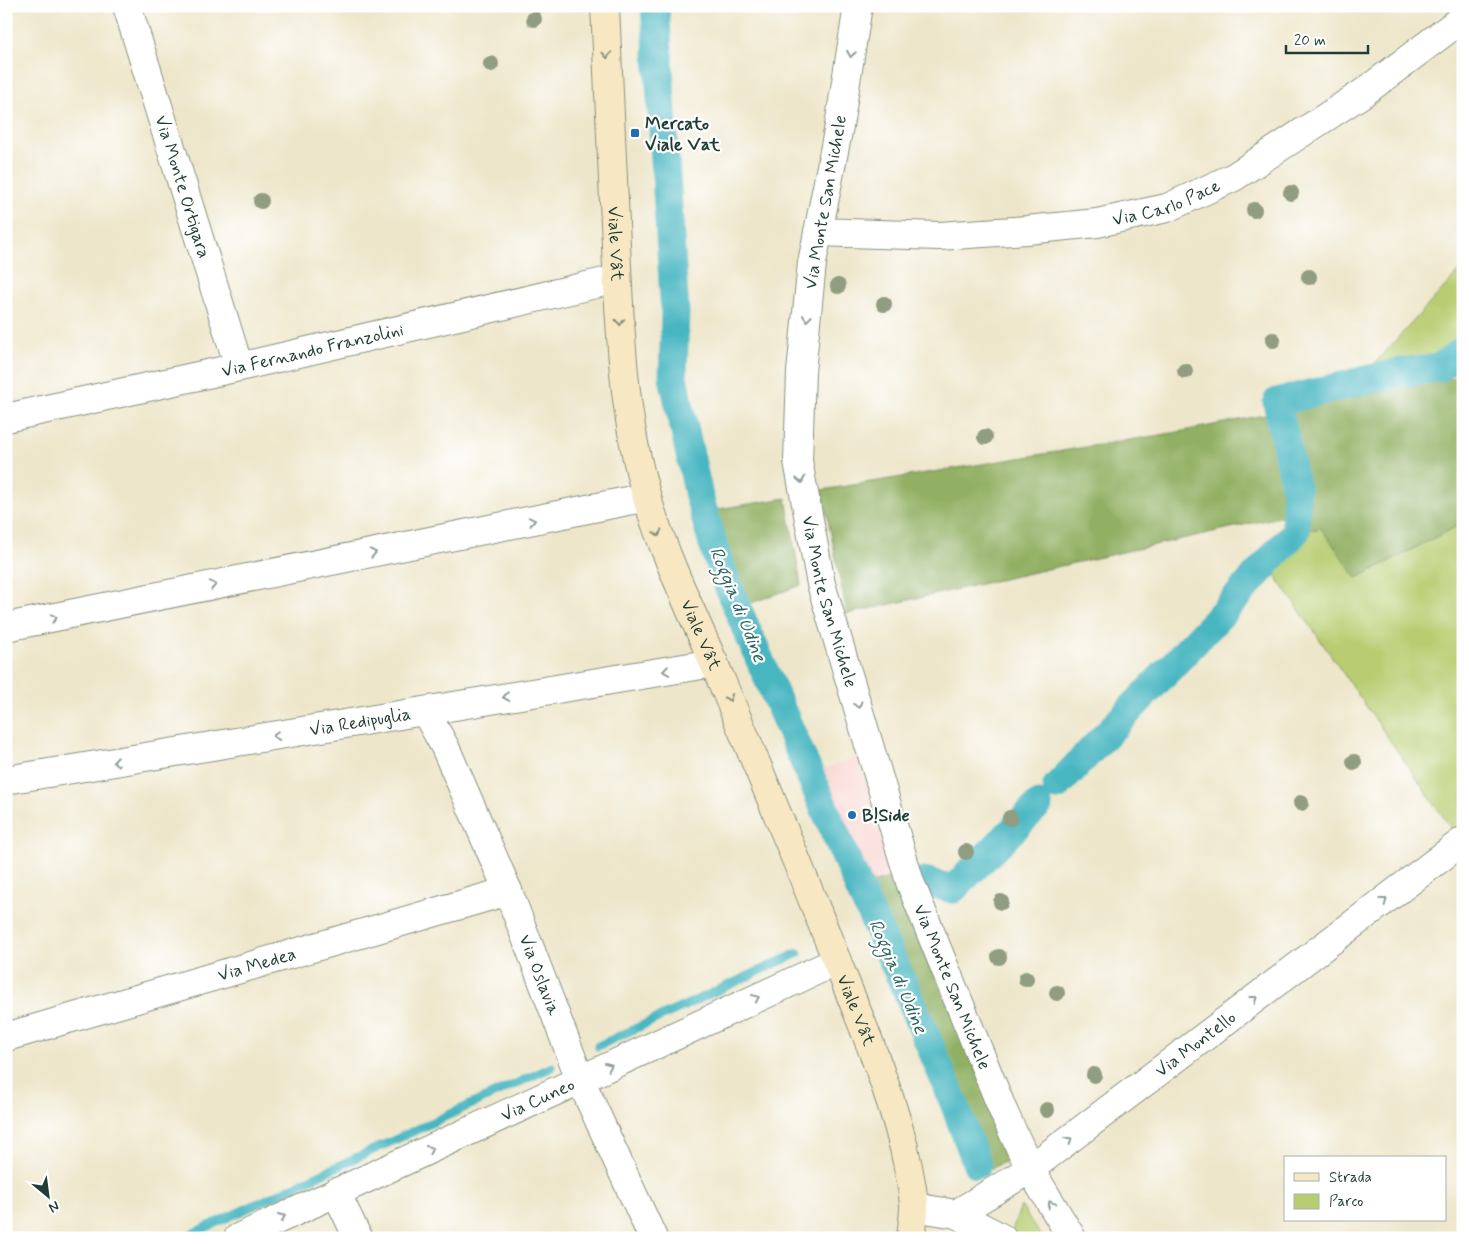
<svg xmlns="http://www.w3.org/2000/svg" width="1469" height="1244" font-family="Mynerve,sans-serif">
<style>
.built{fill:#f7d0cb}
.green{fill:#b8cd71;stroke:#6c8552}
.forest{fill:#92b063;stroke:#58764c}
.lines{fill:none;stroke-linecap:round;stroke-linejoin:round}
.stream{stroke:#47b6c1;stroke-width:9}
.canal{stroke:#47b6c1;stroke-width:29}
.street-casing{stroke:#86927f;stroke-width:30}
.secondary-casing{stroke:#86927f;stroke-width:30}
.street{stroke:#fff;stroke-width:28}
.secondary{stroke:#f8e7c3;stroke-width:28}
.tree{fill:#919d80}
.oneway{stroke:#8f9e9a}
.oneway2{stroke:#8c927c}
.poi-dot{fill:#1f6fb2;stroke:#fff;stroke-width:2}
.labels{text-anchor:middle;stroke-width:4.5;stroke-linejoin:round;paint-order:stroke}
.poi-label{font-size:18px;font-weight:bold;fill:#1f3d34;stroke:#fff;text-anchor:start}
.street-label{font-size:18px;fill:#1f3d34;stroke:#fff}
.water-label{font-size:19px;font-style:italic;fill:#2b615e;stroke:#fff}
</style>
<rect width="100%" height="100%" fill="#fff"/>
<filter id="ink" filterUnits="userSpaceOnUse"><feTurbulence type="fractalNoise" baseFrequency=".02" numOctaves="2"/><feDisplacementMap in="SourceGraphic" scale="10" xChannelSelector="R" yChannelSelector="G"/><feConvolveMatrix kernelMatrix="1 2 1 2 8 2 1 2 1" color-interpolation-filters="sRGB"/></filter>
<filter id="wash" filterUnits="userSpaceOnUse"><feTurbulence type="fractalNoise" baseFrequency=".0096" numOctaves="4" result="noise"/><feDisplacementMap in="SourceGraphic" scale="20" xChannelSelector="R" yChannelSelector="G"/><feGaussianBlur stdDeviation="1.12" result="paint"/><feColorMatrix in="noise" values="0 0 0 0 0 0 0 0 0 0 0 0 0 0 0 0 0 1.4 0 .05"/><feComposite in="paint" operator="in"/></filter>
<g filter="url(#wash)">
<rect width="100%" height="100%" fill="#eee6ca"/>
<polygon class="built" points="859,756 893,877 871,883 823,769"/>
<g class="green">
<polygon points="1463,267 1463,345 1437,363 1363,376"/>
<polygon points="1463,523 1463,824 1453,831 1270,568 1304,531 1321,528 1357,578"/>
<polygon points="1021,1206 1042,1238 1017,1238 1011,1233"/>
</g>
<g class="forest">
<polygon points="1463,376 1463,523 1357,578 1321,528 1304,531 1302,512 847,614 822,490 1178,432"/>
<polygon points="786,498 801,585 746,605 712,510"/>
<polygon points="893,877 1014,1157 988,1170 871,883"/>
</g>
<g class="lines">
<g class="stream">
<polyline points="859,911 867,906"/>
<polyline points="598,1046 798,953"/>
<polyline points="183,1238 552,1067"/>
</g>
<g class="canal">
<polyline points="655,6 675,313 673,377 699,496 717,557 732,596 859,888 911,1000 954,1103 977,1164"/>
<polyline points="1057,786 1214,622 1296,531 1296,489 1277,402 1362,381 1402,372 1439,368 1463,350"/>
<polyline points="924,881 953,889 1038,805"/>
</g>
</g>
</g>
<g filter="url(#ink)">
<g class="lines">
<g class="street-casing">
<g id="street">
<path id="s1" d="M127,6L239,367"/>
<path id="s2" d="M858,6L839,126L812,263L801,372L798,461L821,584L910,882L1004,1113L1030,1169L1072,1238"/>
<path id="s3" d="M818,232L939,236L1027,230L1097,223L1167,208L1234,177L1363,93L1463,18"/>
<path id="s4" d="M6,418L239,367L617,279"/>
<polyline points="6,627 647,497"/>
<path id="s5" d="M425,711L445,747L508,891L580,1079L653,1238"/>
<path id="s6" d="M6,780L714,663"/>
<path id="s7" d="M6,1037L508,891"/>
<polyline points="336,1192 358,1238"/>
<polyline points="914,1207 956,1214 1002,1238"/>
<path id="s8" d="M956,1214L1030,1169L1463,841"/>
<path id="s9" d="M238,1238L837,961"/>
</g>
</g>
<g class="secondary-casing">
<g id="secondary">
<path id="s10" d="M605,6C609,86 612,165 616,245C620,330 623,419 648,501C667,563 696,620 721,680C764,781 806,882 846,984C868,1038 890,1092 904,1148C908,1167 913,1187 914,1206C914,1216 912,1227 911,1238"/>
</g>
</g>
<use href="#street" class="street"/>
<use href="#secondary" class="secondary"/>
</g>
<g class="tree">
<circle cx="534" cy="19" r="8"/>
<circle cx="491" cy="64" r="8"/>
<circle cx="1291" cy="193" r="8"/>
<circle cx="261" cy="201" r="8"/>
<circle cx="1254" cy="210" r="8"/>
<circle cx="1309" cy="277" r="8"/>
<circle cx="838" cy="286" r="8"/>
<circle cx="884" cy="304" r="8"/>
<circle cx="1273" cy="340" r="8"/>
<circle cx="1185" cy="371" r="8"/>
<circle cx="985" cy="437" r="8"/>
<circle cx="1354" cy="762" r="8"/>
<circle cx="1301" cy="803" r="8"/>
<circle cx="1010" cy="818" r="8"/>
<circle cx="966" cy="852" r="8"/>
<circle cx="1001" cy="902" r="8"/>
<circle cx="999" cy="957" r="8"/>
<circle cx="1026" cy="979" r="8"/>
<circle cx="1057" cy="993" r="8"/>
<circle cx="1094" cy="1075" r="8"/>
<circle cx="1047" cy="1110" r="8"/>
</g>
<defs><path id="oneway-chevron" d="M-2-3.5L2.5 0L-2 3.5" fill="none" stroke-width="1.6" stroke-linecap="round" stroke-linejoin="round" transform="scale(1.25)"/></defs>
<g class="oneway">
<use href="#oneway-chevron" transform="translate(851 54) rotate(99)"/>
<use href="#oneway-chevron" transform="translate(807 318) rotate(96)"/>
<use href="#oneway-chevron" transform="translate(801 480) rotate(79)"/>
<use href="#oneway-chevron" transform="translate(532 521) rotate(-11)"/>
<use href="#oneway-chevron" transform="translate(373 553) rotate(-11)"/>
<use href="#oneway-chevron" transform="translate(213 585) rotate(-11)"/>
<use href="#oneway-chevron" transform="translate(54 618) rotate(-11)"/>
<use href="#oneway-chevron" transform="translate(666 671) rotate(171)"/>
<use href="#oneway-chevron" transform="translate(506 697) rotate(171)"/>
<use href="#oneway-chevron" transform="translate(858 705) rotate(74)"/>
<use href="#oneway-chevron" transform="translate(276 736) rotate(171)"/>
<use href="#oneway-chevron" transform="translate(116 762) rotate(171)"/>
<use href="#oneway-chevron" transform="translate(1384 901) rotate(-37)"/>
<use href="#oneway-chevron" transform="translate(756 998) rotate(-25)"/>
<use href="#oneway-chevron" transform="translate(1254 999) rotate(-37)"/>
<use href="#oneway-chevron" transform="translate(609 1066) rotate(-25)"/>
<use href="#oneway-chevron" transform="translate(1069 1140) rotate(-37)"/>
<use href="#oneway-chevron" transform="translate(430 1149) rotate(-25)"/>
<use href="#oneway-chevron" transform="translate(1051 1204) rotate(-121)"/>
<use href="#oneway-chevron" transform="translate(282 1217) rotate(-25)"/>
</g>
<g class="oneway2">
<use href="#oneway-chevron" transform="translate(607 55) rotate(87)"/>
<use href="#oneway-chevron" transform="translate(620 322) rotate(86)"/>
<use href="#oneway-chevron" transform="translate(658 533) rotate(72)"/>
<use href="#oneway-chevron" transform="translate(729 698) rotate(67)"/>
</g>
</g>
<g class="poi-dot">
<rect x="630" y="128" width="10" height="10" rx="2.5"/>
<circle cx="852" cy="815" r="5"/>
</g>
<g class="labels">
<g class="poi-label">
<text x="645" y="129">Mercato<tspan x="645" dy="21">Viale Vat</tspan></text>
<text x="862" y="821">B!Side</text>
</g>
<g class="street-label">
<text dy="6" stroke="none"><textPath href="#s1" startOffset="189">Via Monte Ortigara</textPath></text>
<text dy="6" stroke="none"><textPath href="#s3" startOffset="352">Via Carlo Pace</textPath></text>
<text transform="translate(825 202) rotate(-80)" y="6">Via Monte San Michele</text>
<text dy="6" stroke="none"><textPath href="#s10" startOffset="238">Viale Vât</textPath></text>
<text dy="6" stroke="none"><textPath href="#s4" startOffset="314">Via Fernando Franzolini</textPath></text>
<text dy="6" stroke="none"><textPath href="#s2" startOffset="604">Via Monte San Michele</textPath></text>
<text dy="6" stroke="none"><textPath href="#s10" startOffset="642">Viale Vât</textPath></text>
<text dy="6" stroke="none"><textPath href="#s6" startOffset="359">Via Redipuglia</textPath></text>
<text dy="6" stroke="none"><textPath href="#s7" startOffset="261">Via Medea</textPath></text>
<text dy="6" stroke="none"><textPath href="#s5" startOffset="288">Via Oslavia</textPath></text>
<text dy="6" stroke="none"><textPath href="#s2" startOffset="1009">Via Monte San Michele</textPath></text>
<text dy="6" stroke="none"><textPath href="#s10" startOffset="1048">Viale Vât</textPath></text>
<text dy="6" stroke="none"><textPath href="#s8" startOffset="294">Via Montello</textPath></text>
<text dy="6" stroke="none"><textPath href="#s9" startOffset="330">Via Cuneo</textPath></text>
</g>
<g class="water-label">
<text transform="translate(739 604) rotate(68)" y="7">Roggia di Udine</text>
<text transform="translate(899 976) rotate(67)" y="7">Roggia di Udine</text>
</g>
</g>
<rect width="1469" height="1244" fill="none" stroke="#fff" stroke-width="25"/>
<rect x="1284" y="1156" width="162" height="65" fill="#ffffff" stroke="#a5b1ae"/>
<rect x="1294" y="1173" width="25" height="8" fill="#f8e7c3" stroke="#a5b1ae"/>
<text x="1329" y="1182" font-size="15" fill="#1f3d34">Strada</text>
<rect x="1294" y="1194" width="25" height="15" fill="#b8cd71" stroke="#a5b1ae"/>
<text x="1329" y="1206" font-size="15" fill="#1f3d34">Parco</text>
<g transform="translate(48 1196) rotate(151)" stroke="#ffffff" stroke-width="4" paint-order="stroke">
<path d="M0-4L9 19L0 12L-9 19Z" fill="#1f3d34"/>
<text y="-8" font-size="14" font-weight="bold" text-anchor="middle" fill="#1f3d34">N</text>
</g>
<path d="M1286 45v8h82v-8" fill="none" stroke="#1f3d34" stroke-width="2.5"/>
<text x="1294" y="45" font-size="15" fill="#1f3d34" stroke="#ffffff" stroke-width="4" paint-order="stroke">20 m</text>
</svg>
